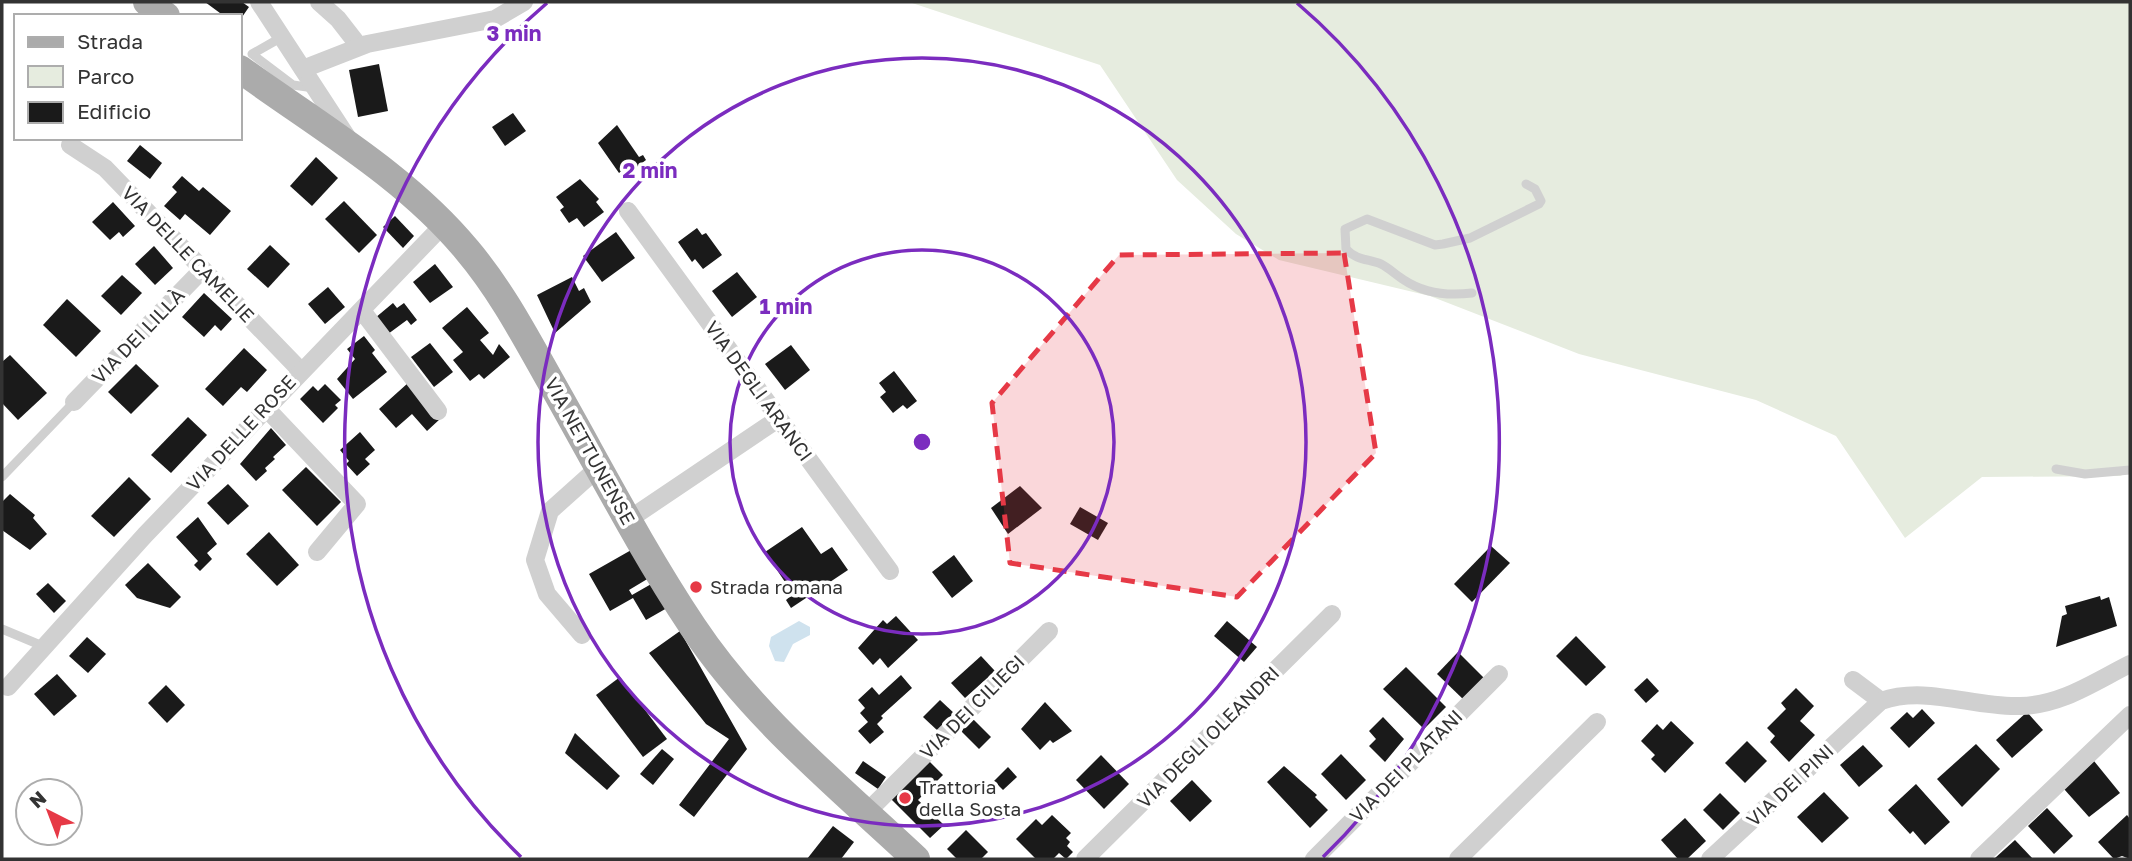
<svg xmlns="http://www.w3.org/2000/svg" width="2132" height="861" font-family="'Golos Text',sans-serif">
<style>
.green{fill:#e6ecdf}
.water{fill:#cfe2ee}
.building{fill:#1a1a1a}
.lines{fill:none;stroke-linecap:round;stroke-linejoin:round}
.service{stroke:#d0d0d0;stroke-width:9}
.minor{stroke:#d0d0d0;stroke-width:18}
.primary{stroke:#ababab;stroke-width:28}
.marked{fill:#e63946;fill-opacity:0.2;stroke:#e63946;stroke-width:5;stroke-dasharray:14 9;stroke-linejoin:round}
.ring{fill:none;stroke:#7b2cbf;stroke-width:3.5}
.poi-dot{fill:#e63946;stroke:#fff;stroke-width:2.5}
.labels{text-anchor:middle;stroke-width:7;stroke-linejoin:round;paint-order:stroke}
.street-label{font-size:19px;fill:#333;stroke:#fff}
.poi-label{font-size:19px;fill:#333;stroke:#fff;text-anchor:start}
.centre{fill:#7b2cbf;stroke:#fff;stroke-width:3.5}
.ring-label{font-size:21px;text-anchor:middle;font-weight:bold;fill:#7b2cbf;stroke:#fff;stroke-width:7;stroke-linejoin:round;paint-order:stroke}
</style>
<rect width="100%" height="100%" fill="#fff"/>
<polygon class="green" points="909,2 2130,2 2130,472 2120,476 1982,477 1905,538 1836,436 1756,400 1579,354 1430,296 1279,260 1236,234 1177,180 1100,65"/>
<polygon class="water" points="799,621 810,627 810,635 793,644 784,662 775,661 769,646 771,637"/>
<g class="building">
<polygon points="205,2 242,2 249,7 240,20 240,16 224,16"/>
<polygon points="379,64 388,111 358,117 349,70"/>
<polygon points="513,113 526,131 505,146 492,127"/>
<polygon points="617,125 639,157 643,155 646,160 634,169 630,164 619,173 598,143"/>
<polygon points="140,145 162,163 150,179 127,161"/>
<polygon points="316,157 338,178 312,206 290,186"/>
<polygon points="182,176 199,191 203,187 231,211 210,235 185,214 180,220 164,206 177,192 172,187"/>
<polygon points="580,179 599,199 596,202 604,212 584,227 577,218 569,223 560,210 564,207 556,197"/>
<polygon points="344,201 377,235 359,253 325,219"/>
<polygon points="113,202 135,226 123,237 119,232 110,240 92,222"/>
<polygon points="395,216 414,236 403,248 383,227"/>
<polygon points="697,228 702,235 706,233 722,255 703,269 695,259 692,262 678,242"/>
<polygon points="616,232 635,258 602,282 583,256"/>
<polygon points="270,245 290,264 268,288 247,269"/>
<polygon points="154,246 173,268 155,285 135,264"/>
<polygon points="435,264 453,287 430,303 413,282"/>
<polygon points="737,272 757,297 732,317 712,291"/>
<polygon points="122,275 142,293 121,315 101,296"/>
<polygon points="572,277 579,291 584,288 591,302 555,333 537,295"/>
<polygon points="328,287 345,307 325,324 308,304"/>
<polygon points="204,293 232,319 221,331 215,325 204,337 182,317"/>
<polygon points="67,299 101,331 76,357 43,325"/>
<polygon points="393,303 397,308 404,303 417,320 411,325 407,320 388,334 375,318"/>
<polygon points="467,307 489,333 480,340 493,355 499,344 510,357 484,379 479,374 470,381 453,360 463,352 442,328"/>
<polygon points="364,336 375,350 372,353 387,372 353,399 337,379 355,359 347,349"/>
<polygon points="430,343 453,372 434,387 411,357"/>
<polygon points="791,345 810,370 785,390 765,364"/>
<polygon points="244,348 267,370 247,392 241,387 223,406 205,389"/>
<polygon points="10,355 47,393 18,420 2,403 2,362"/>
<polygon points="136,364 159,386 131,414 108,392"/>
<polygon points="894,371 917,401 907,409 903,405 893,413 880,397 886,392 879,383"/>
<polygon points="408,383 440,419 427,431 412,414 396,428 379,409"/>
<polygon points="325,384 341,400 335,405 338,408 323,423 300,399 313,386 318,391"/>
<polygon points="188,417 207,435 171,473 151,455"/>
<polygon points="271,428 286,445 273,457 275,459 265,468 267,471 256,481 240,464"/>
<polygon points="360,432 375,450 365,459 370,464 357,476 346,464 349,461 340,450"/>
<polygon points="306,467 341,502 317,526 282,490"/>
<polygon points="129,477 151,499 114,537 91,516"/>
<polygon points="228,484 249,506 228,525 207,503"/>
<polygon points="1020,486 1042,508 1008,534 991,508"/>
<polygon points="10,494 35,515 33,518 47,534 30,550 2,530 2,502"/>
<polygon points="1080,507 1108,523 1098,540 1070,524"/>
<polygon points="198,517 217,544 207,553 212,559 200,571 194,565 198,561 176,537"/>
<polygon points="802,527 821,554 832,547 848,570 791,608 786,600 793,594 765,552"/>
<polygon points="269,532 299,565 277,586 246,554"/>
<polygon points="1491,546 1510,563 1472,602 1454,584"/>
<polygon points="633,549 649,578 629,590 632,595 653,583 667,608 646,620 633,598 610,611 589,574"/>
<polygon points="954,555 973,581 952,598 932,572"/>
<polygon points="148,563 181,597 170,608 137,598 125,585"/>
<polygon points="48,583 66,601 54,613 36,594"/>
<polygon points="2100,596 2101,600 2109,597 2117,626 2056,647 2062,616 2067,614 2065,606"/>
<polygon points="896,616 918,640 888,668 880,658 873,665 858,648 883,620 887,624"/>
<polygon points="1227,621 1257,647 1244,662 1214,636"/>
<polygon points="680,631 747,749 694,817 679,805 729,739 706,724 649,653"/>
<polygon points="1576,636 1606,667 1586,686 1556,656"/>
<polygon points="87,637 106,654 88,673 69,656"/>
<polygon points="1458,652 1486,680 1465,701 1437,674"/>
<polygon points="981,656 995,671 965,698 951,683"/>
<polygon points="1406,667 1446,707 1424,729 1383,689"/>
<polygon points="57,674 77,696 54,716 34,694"/>
<polygon points="901,675 912,688 881,716 883,718 877,724 884,732 870,744 858,731 868,722 860,713 865,708 858,700 872,687 879,695"/>
<polygon points="620,677 667,739 643,757 596,695"/>
<polygon points="1647,678 1659,691 1646,703 1634,690"/>
<polygon points="166,685 185,705 167,723 148,703"/>
<polygon points="1796,688 1814,706 1800,721 1815,735 1789,762 1770,742 1775,736 1767,728 1786,709 1781,703"/>
<polygon points="940,700 956,715 939,732 923,717"/>
<polygon points="1045,702 1072,731 1053,743 1050,740 1040,750 1021,729"/>
<polygon points="1922,709 1935,723 1909,748 1890,728 1907,712 1913,718"/>
<polygon points="2027,712 2043,730 2012,758 1996,740"/>
<polygon points="970,716 991,737 979,749 958,728"/>
<polygon points="1383,717 1404,739 1385,762 1369,746 1376,739 1369,731"/>
<polygon points="1671,721 1694,743 1665,773 1651,759 1655,755 1641,741 1657,724 1663,730"/>
<polygon points="575,733 620,776 607,790 565,753"/>
<polygon points="1747,741 1767,761 1745,783 1725,763"/>
<polygon points="1976,744 2000,769 1962,807 1937,779"/>
<polygon points="1863,745 1883,766 1859,787 1840,765"/>
<polygon points="662,749 674,759 653,785 640,774"/>
<polygon points="1341,754 1366,780 1346,800 1321,774"/>
<polygon points="1101,755 1129,784 1104,809 1076,780"/>
<polygon points="926,758 943,775 918,800 944,825 930,838 888,796"/>
<polygon points="863,761 886,777 878,789 855,773"/>
<polygon points="2094,761 2120,793 2089,817 2064,789"/>
<polygon points="1284,766 1317,795 1315,797 1328,810 1310,828 1267,782"/>
<polygon points="1008,767 1017,777 1003,790 994,781"/>
<polygon points="1192,780 1212,801 1190,822 1170,801"/>
<polygon points="1916,784 1950,822 1925,845 1913,831 1910,834 1888,810"/>
<polygon points="1824,792 1849,818 1822,843 1797,817"/>
<polygon points="1720,793 1740,813 1723,830 1703,810"/>
<polygon points="2047,808 2073,836 2054,854 2028,826"/>
<polygon points="1052,815 1071,833 1066,838 1070,842 1067,846 1073,852 1066,859 1059,853 1053,859 1036,859 1016,839 1036,819 1042,825"/>
<polygon points="2127,815 2130,819 2130,859 2122,856 2114,859 2098,842"/>
<polygon points="1685,818 1706,841 1687,859 1678,859 1661,840"/>
<polygon points="833,826 854,842 841,859 807,859"/>
<polygon points="966,830 988,852 981,859 957,859 947,849"/>
<polygon points="2015,840 2033,859 1995,858"/>
</g>
<g class="lines">
<g class="service">
<polyline points="282,37 252,54 293,85 314,88"/>
<path d="M1472,293C1448,296 1425,294 1404,280C1396,275 1389,268 1381,264C1368,259 1356,260 1346,249L1345,229L1367,219L1435,245L1443,244L1470,238L1539,204L1541,201L1535,189L1526,184"/>
<polyline points="2056,469 2085,474 2130,470"/>
<polyline points="2,477 74,402"/>
<polyline points="2,629 45,647"/>
</g>
<g class="minor">
<polyline points="259,2 347,137"/>
<polyline points="319,2 338,19 359,46"/>
<polyline points="303,69 367,44 495,19 524,2"/>
<polyline points="70,145 105,168 300,370"/>
<polyline points="628,211 890,571"/>
<polyline points="363,312 438,411"/>
<polyline points="74,402 202,270"/>
<polyline points="266,408 357,504 317,552"/>
<polyline points="628,520 778,419"/>
<polyline points="582,635 547,594 535,560 550,511 598,468"/>
<polyline points="1853,680 1881,701"/>
<polyline points="8,687 145,535 444,224"/>
<polyline points="866,813 1049,631"/>
<polyline points="1085,859 1332,614"/>
<polyline points="1314,859 1499,674"/>
<polyline points="1458,859 1597,722"/>
<path d="M1710,859L1881,701C1926,685 1974,708 2020,706C2062,705 2094,682 2130,664"/>
<polyline points="1979,859 2130,715"/>
</g>
<g class="primary">
<polyline points="147,2 166,16"/>
<path d="M240,69C317,125 406,176 467,250C501,290 526,338 552,384C598,465 641,549 693,627C753,717 837,785 916,859"/>
</g>
</g>
<path class="marked" d="M1344,253L1376,453L1237,597L1010,563L992,403L1119,255Z"/>
<g class="ring">
<circle cx="922" cy="442" r="192"/>
<circle cx="922" cy="442" r="384"/>
<path d="M521 857A577 577 0 0 1 547 3M1297 3A577 577 0 0 1 1323 857"/>
</g>
<g class="poi-dot">
<circle cx="696" cy="587" r="7"/>
<circle cx="905" cy="798" r="7"/>
</g>
<g class="labels">
<g class="street-label">
<text transform="translate(188 254) rotate(46)" y="7">VIA DELLE CAMELIE</text>
<text transform="translate(138 336) rotate(-46)" y="7">VIA DEI LILLÀ</text>
<text transform="translate(759 391) rotate(54)" y="7">VIA DEGLI ARANCI</text>
<text transform="translate(241 433) rotate(-47)" y="7">VIA DELLE ROSE</text>
<text transform="translate(590 451) rotate(61)" y="7">VIA NETTUNENSE</text>
<text transform="translate(972 707) rotate(-45)" y="7">VIA DEI CILIEGI</text>
<text transform="translate(1208 737) rotate(-45)" y="7">VIA DEGLI OLEANDRI</text>
<text transform="translate(1406 766) rotate(-45)" y="7">VIA DEI PLATANI</text>
<text transform="translate(1790 785) rotate(-43)" y="7">VIA DEI PINI</text>
</g>
<g class="poi-label">
<text x="710" y="594">Strada romana</text>
<text x="919" y="794">Trattoria<tspan x="919" dy="22">della Sosta</tspan></text>
</g>
</g>
<circle cx="922" cy="442" r="10" class="centre"/>
<g class="ring-label">
<text x="514" y="41">3 min</text>
<text x="650" y="178">2 min</text>
<text x="786" y="314">1 min</text>
</g>
<rect width="2132" height="861" fill="none" stroke="#333333" stroke-width="7"/>
<rect x="14" y="14" width="228" height="126" fill="#ffffff" stroke="#adadad" stroke-width="2"/>
<rect x="28" y="37" width="35" height="10" fill="#ababab" stroke="#adadad" stroke-width="2"/>
<text x="77" y="49" font-size="21" fill="#333333">Strada</text>
<rect x="28" y="66" width="35" height="21" fill="#e6ecdf" stroke="#adadad" stroke-width="2"/>
<text x="77" y="84" font-size="21" fill="#333333">Parco</text>
<rect x="28" y="102" width="35" height="21" fill="#1a1a1a" stroke="#adadad" stroke-width="2"/>
<text x="77" y="119" font-size="21" fill="#333333">Edificio</text>
<g transform="translate(49 812) rotate(318)"><circle r="33" fill="#ffffff" stroke="#adadad" stroke-width="2"/>
<path d="M0-5L12 26L0 18L-12 26Z" fill="#e63946"/>
<text y="-10" font-size="19" font-weight="bold" text-anchor="middle" fill="#333333">N</text>
</g>
</svg>
